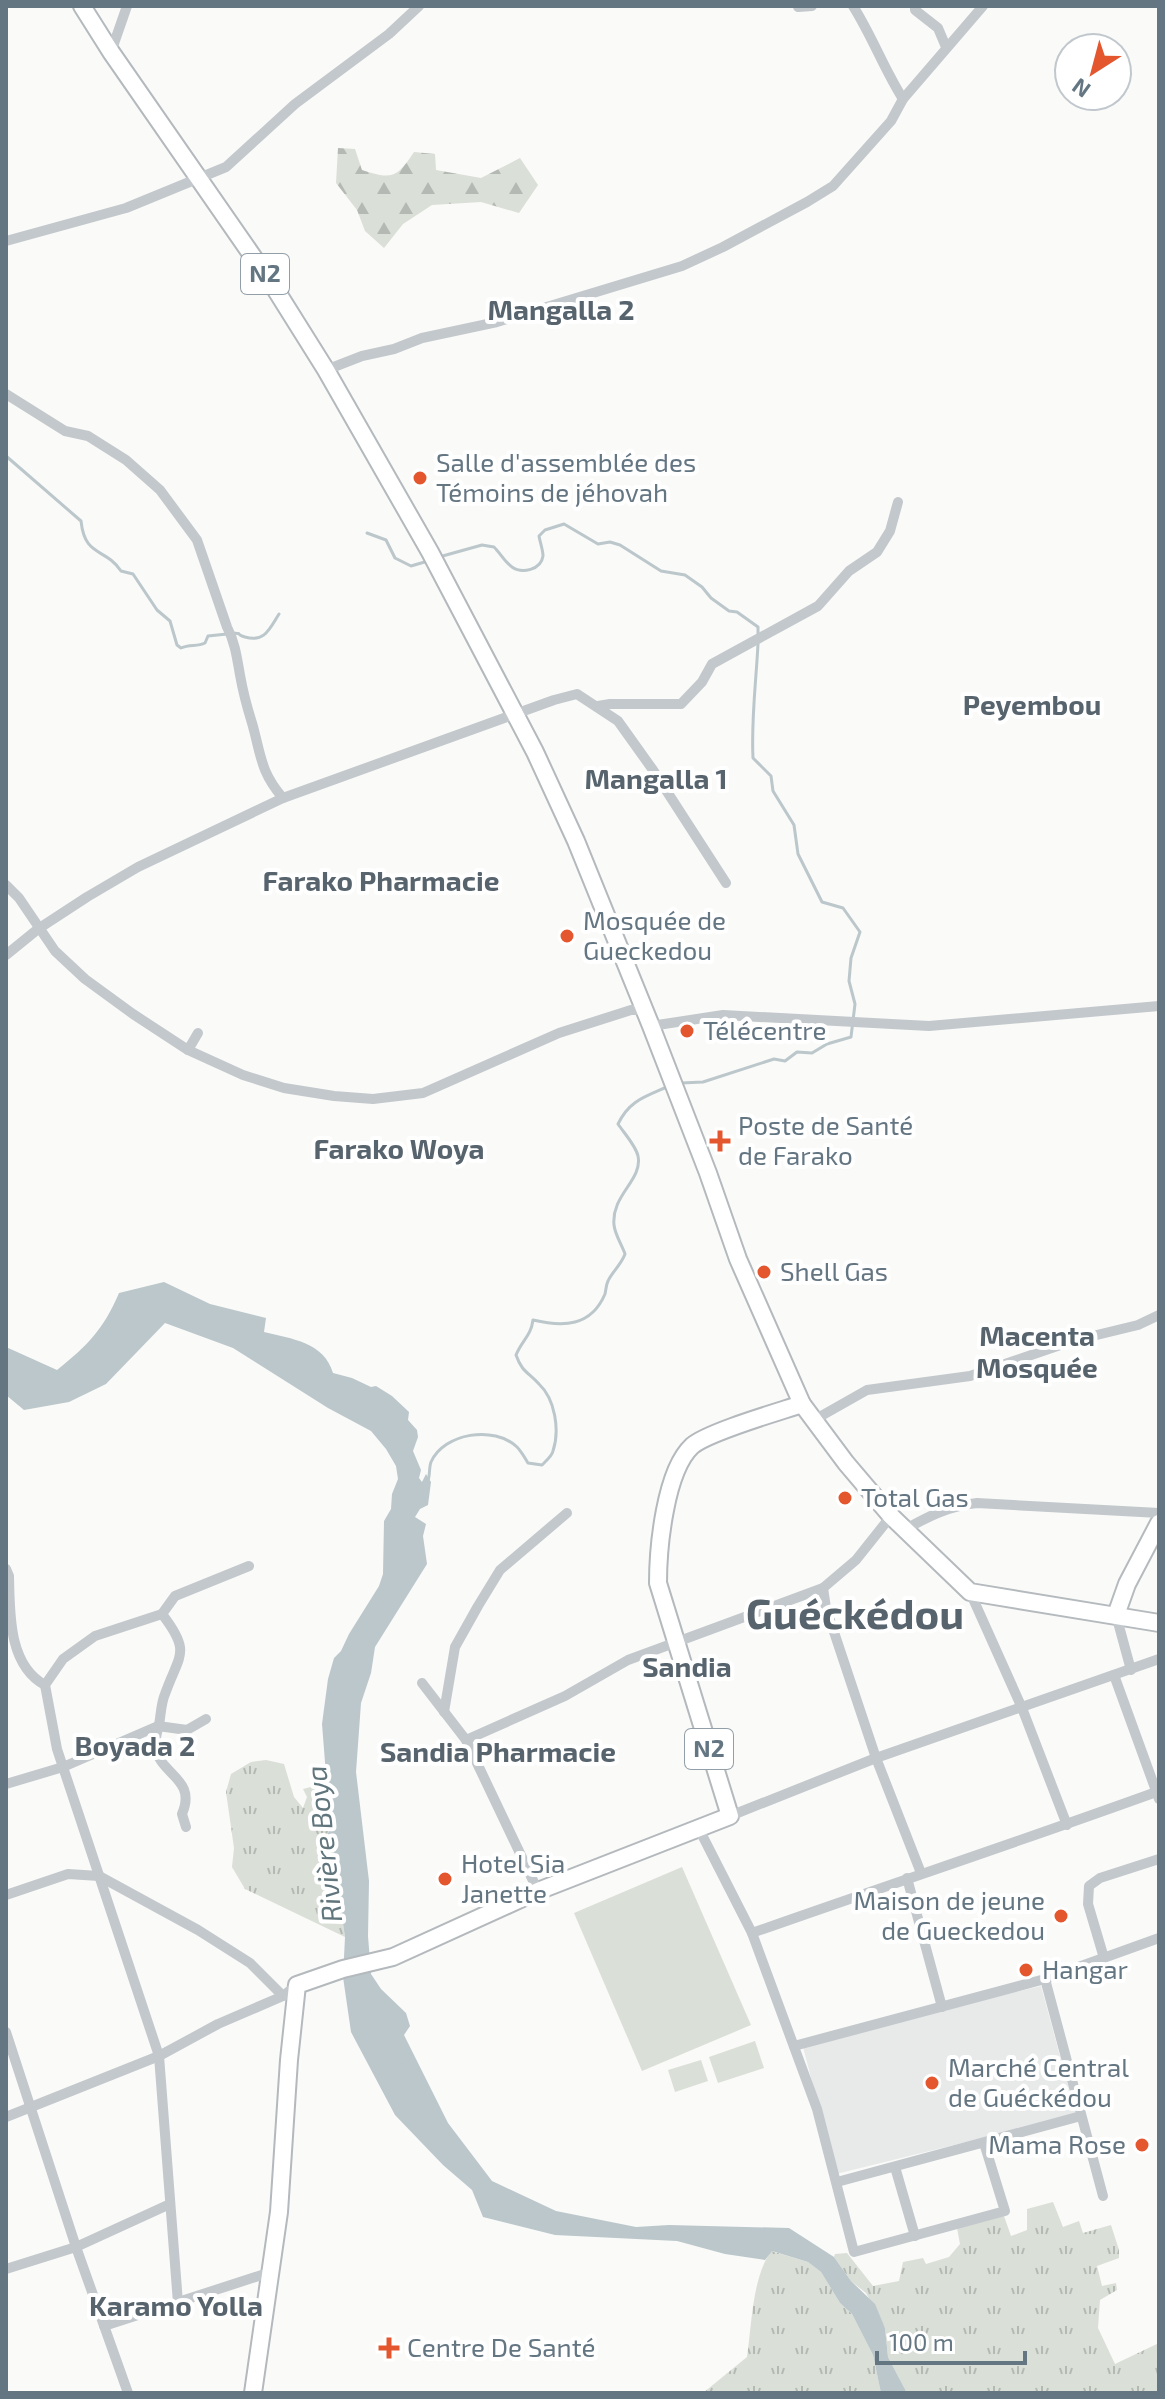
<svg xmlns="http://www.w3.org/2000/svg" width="1165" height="2399" font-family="'Exo 2',sans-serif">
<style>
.built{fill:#e8e9e9}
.grass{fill:url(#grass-tufts)}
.forest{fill:url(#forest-firs)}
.pitch{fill:#dadfd7}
.water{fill:#bbc7cb}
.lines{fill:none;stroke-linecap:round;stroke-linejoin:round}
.stream{stroke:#bbc7cb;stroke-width:3}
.river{stroke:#bbc7cb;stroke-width:18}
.primary-casing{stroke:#b5babe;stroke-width:20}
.trunk-casing{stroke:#b4b9bd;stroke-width:20}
.minor{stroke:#c3c8cc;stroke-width:10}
.primary{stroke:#fff;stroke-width:16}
.trunk{stroke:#fff;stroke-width:16}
.poi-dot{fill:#e4572e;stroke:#fff;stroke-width:3}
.labels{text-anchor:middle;stroke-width:8;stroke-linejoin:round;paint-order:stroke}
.shield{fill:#fff;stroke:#939fa8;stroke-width:2}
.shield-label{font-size:24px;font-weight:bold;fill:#657683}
.poi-label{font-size:26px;fill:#657683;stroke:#fff;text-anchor:start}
.neighbourhood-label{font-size:28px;font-weight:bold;fill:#57646e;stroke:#fff}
.water-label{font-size:28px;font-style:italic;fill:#60757c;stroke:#fff}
.town-label{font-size:42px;font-weight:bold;fill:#57646e;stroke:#fff}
</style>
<defs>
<pattern id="grass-tufts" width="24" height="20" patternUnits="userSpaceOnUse" patternTransform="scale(2)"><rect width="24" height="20" fill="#dadfd7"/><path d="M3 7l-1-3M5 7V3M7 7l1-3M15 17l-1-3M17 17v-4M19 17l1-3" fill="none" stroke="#b4b9b4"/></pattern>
<pattern id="forest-firs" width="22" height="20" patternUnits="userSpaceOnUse" patternTransform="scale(2)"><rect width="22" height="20" fill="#dadfd7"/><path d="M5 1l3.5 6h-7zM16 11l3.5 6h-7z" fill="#b4b9b4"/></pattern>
</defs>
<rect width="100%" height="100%" fill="#fafaf8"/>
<polygon class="built" points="1041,1986 1076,2115 836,2174 802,2043"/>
<g class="grass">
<polygon points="266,1760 284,1764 294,1797 303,1808 307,1797 303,1789 326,1783 329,1830 326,1840 337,1857 335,1869 345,1937 245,1889 232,1867 234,1848 226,1792 231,1774 251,1762"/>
<polygon points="1053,2202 1063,2227 1079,2221 1083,2233 1111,2225 1119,2250 1119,2258 1097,2266 1102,2286 1116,2283 1117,2290 1100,2300 1098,2328 1115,2364 1159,2343 1159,2393 907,2393 888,2357 885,2328 866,2293 851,2281 834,2257 835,2254 847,2253 873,2286 899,2281 903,2262 923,2258 926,2264 949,2257 960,2244 957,2228 1004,2216 1011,2236 1027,2230 1027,2209"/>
<path d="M771,2251L808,2262L821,2272L840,2303L852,2314L873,2355L881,2393H703L747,2357C752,2323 752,2279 771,2251Z"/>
</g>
<path class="forest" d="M338,148L355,149L362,170C392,180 397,178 414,152L435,154L436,170L481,178L520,158L538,185L519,213L481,202L432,205L403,224L384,248L365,231L357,210L336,183Z"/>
<g class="pitch">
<polygon points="682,1867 751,2025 642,2071 574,1913"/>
<polygon points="755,2041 764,2068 718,2083 709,2057"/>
<polygon points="701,2060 708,2081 675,2092 668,2070"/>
</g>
<path class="water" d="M164,1282L210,1304L266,1318L264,1332C292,1339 324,1342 333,1373L352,1378L371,1387L376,1386L392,1396L409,1412L408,1420L417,1430L418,1437L413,1451L421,1470L419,1478L422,1482L426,1474L431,1482L428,1505L420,1509L415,1517L426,1524L423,1536L427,1564L375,1647L371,1673L361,1703L356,1772L369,1881L368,1936L371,1974L381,1989L406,2013L410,2026L404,2035L448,2123L492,2181L556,2211L636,2227L669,2225L789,2228L834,2257L851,2281L875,2304L885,2328L888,2357L907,2393H881L873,2355L852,2314L840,2303L821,2272L808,2262L772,2251L765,2260L725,2254L677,2241L555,2235L483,2217L472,2190L443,2165L395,2115L351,2032L343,1977L345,1937L335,1869L337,1857L326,1840L329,1830L328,1800L322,1724L328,1679L334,1658L341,1651L349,1634L379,1586L383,1574L384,1521L391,1509L392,1494L398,1479L396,1466L386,1449L371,1431L328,1408L233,1348L165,1323L106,1384L69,1402L24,1410L6,1395V1347L57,1370C88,1345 103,1330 119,1293Z"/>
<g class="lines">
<g class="stream">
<path d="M6,456L81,521C85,558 105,547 121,571L133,574L157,610L170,621L177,645L181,648C190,644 197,647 205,643L208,636L227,634"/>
<polyline points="367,533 386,540 395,558 411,566 428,561"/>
<path d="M439,557L482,545L494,547C500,553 505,562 512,567C522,574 541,570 543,556C543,550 540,542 539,536L545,530L564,524L598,544L610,542L620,545L661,571L685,575L702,587L711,598L729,611L737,612L758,627V636"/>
<path d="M233,633C245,634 233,633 245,637C265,643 270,628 279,614"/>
<path d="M681,1083L703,1082L774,1059L785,1061L797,1052L812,1053L827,1044L851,1037L855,1004L849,981L851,958L860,932L843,908L822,902L798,854L794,825L773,791L771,776L753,758C751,720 756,683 758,644"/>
<path d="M428,1481C430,1475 429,1467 431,1462C444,1433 494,1425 517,1447C521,1451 525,1458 528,1463L542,1465C546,1461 552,1456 553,1451C560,1430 555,1399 539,1384C528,1372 522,1372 516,1355C522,1340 531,1336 533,1320C563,1327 591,1327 605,1294C606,1290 606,1285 608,1281C612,1272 621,1265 625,1254C622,1245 615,1235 614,1225C611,1195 643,1180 638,1156C636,1146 624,1133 618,1124C629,1101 644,1097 667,1087"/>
</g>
<polyline class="river" points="400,2072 405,2086 447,2148"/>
<g class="primary-casing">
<g id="primary">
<polyline points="802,1404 846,1463 891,1516 970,1592 1159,1623"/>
<polyline points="1116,1615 1127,1584 1159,1523"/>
</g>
</g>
<g class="trunk-casing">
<path id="trunk" d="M82,6L111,52L274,287L326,370L430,552L535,752L576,841L651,1026L708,1173L738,1259L802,1404C778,1412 708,1432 692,1446C665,1471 658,1548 658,1583L730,1816L538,1891L393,1957L343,1969L297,1985L289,2060L279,2212L253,2393"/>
</g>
<g class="minor">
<path d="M853,6C872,36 884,69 903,99"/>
<polyline points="915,6 915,10 938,28 946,47"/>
<polyline points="798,7 812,6"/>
<polyline points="111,52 127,6"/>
<polyline points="6,241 126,208 226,167 295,104 389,34 419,6"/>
<polyline points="326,370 362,356 394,349 422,338 497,322 682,266 723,247 807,202 833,186 891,121 903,99 983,6"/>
<path d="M6,394L65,431L88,436L126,460L160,490L197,540L227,627C235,642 237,658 240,675C243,692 247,707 252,723C261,754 260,772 283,798"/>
<polyline points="598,706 610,704 681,704 702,682 712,664 818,606 849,571 877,552 890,531 898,502"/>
<polyline points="6,885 19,898 55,951 85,979 133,1014 188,1050 243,1075 284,1088 334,1096 373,1099 423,1093 559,1033 631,1010 644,1010"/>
<polyline points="6,955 38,929 87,897 138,867 283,798 554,700 577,694 618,721 653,770 726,883"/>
<polyline points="651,1026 723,1015 929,1026 1159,1006"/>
<polyline points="188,1050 198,1033"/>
<polyline points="814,1420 867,1390 970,1376 1072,1341 1138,1325 1159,1315"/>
<path d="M906,1529C929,1516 949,1506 977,1503L1159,1513"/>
<path d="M6,1569L9,1576C10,1613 8,1665 45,1685"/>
<polyline points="823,1588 826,1608 876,1758 921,1873"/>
<polyline points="970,1592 1022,1708 1067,1825"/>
<polyline points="162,1614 95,1636 63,1659 45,1685 57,1749 159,2056 178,2303"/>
<polyline points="1116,1615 1131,1670"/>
<polyline points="1114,1675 1159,1799"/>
<polyline points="422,1683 466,1740 538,1891"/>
<polyline points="444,1712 455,1647 478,1606 500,1570 567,1513"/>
<polyline points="466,1740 565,1696 628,1660 823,1588 856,1560 891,1516"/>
<polyline points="6,1784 63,1767 158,1726 187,1730 206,1719"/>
<polyline points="730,1816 876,1758 1159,1659"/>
<path d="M186,1827L182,1814C197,1779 161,1775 156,1749C154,1741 157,1733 159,1725C161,1714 161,1703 165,1694C179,1654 192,1653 162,1614L175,1596L249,1566"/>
<polyline points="699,1829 752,1933 817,2109 854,2252 1005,2211 984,2143"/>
<polyline points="907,1878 942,2007"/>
<polyline points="6,1895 68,1874 99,1876 198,1930 250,1963 283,1996"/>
<path d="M752,1933C888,1885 1024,1840 1159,1791"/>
<polyline points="1104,1958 1088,1904 1089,1886 1100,1878 1159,1859"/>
<polyline points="1045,1979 1103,2196"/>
<polyline points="6,2032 76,2247 128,2393"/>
<polyline points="794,2046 1045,1979 1159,1938"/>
<polyline points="6,2117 159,2056 218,2024 283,1996 297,1985"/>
<polyline points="895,2167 915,2236"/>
<polyline points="837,2182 1081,2116"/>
<polyline points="6,2269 76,2247 170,2204"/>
<polyline points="104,2326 271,2272"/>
</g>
<use href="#primary" class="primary"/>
<use href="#trunk" class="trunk"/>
</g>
<g class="poi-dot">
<circle cx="420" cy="478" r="8"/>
<circle cx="567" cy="936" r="8"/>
<circle cx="687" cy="1031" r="8"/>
<path d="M716 1129h8v8h8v8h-8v8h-8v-8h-8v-8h8z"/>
<circle cx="764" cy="1272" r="8"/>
<circle cx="845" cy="1498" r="8"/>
<circle cx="445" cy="1879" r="8"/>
<circle cx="1061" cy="1916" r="8"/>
<circle cx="1026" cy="1970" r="8"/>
<circle cx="932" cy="2083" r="8"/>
<circle cx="1142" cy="2145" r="8"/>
<path d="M385 2336h8v8h8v8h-8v8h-8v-8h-8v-8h8z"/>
</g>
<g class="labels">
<g class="shield">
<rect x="241" y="254" width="48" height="40" rx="6"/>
<rect x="685" y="1729" width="48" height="40" rx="6"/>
</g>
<g class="shield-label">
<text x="265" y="282">N2</text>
<text x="709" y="1757">N2</text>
</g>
<g class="poi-label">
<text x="436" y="472">Salle d'assemblée des<tspan x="436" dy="30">Témoins de jéhovah</tspan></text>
<text x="583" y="930">Mosquée de<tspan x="583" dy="30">Gueckedou</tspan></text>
<text x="703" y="1040">Télécentre</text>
<text x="738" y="1135">Poste de Santé<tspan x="738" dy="30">de Farako</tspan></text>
<text x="780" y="1281">Shell Gas</text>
<text x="861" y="1507">Total Gas</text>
<text x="461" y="1873">Hotel Sia<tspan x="461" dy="30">Janette</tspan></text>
<text x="1045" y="1910" text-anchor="end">Maison de jeune<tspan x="1045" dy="30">de Gueckedou</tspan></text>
<text x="1042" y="1979">Hangar</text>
<text x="948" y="2077">Marché Central<tspan x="948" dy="30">de Guéckédou</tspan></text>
<text x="1126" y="2154" text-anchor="end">Mama Rose</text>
<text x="407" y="2357">Centre De Santé</text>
</g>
<g class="neighbourhood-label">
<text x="561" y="320">Mangalla 2</text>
<text x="1032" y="715">Peyembou</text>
<text x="656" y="789">Mangalla 1</text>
<text x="381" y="891">Farako Pharmacie</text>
<text x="399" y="1159">Farako Woya</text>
<text x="1037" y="1346">Macenta<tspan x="1037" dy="32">Mosquée</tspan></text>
<text x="687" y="1677">Sandia</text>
<text x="135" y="1756">Boyada 2</text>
<text x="498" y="1762">Sandia Pharmacie</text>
<text x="176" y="2316">Karamo Yolla</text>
</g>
<g class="water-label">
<text transform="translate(324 1844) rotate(-96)" y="10">Rivière Boya</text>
</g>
<g class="town-label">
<text x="855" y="1629">Guéckédou</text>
</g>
</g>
<rect width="1165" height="2399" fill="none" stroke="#657683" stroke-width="16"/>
<g transform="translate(1093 72) rotate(216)"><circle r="38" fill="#ffffff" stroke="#c1c8cd" stroke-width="2"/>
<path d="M0-6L14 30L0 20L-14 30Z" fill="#e4572e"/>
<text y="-12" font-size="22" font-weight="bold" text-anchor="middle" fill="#657683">N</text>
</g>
<path d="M877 2351v12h148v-12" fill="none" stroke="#657683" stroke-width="4"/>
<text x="889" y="2351" font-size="24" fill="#657683" stroke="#ffffff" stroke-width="6" paint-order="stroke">100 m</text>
</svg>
